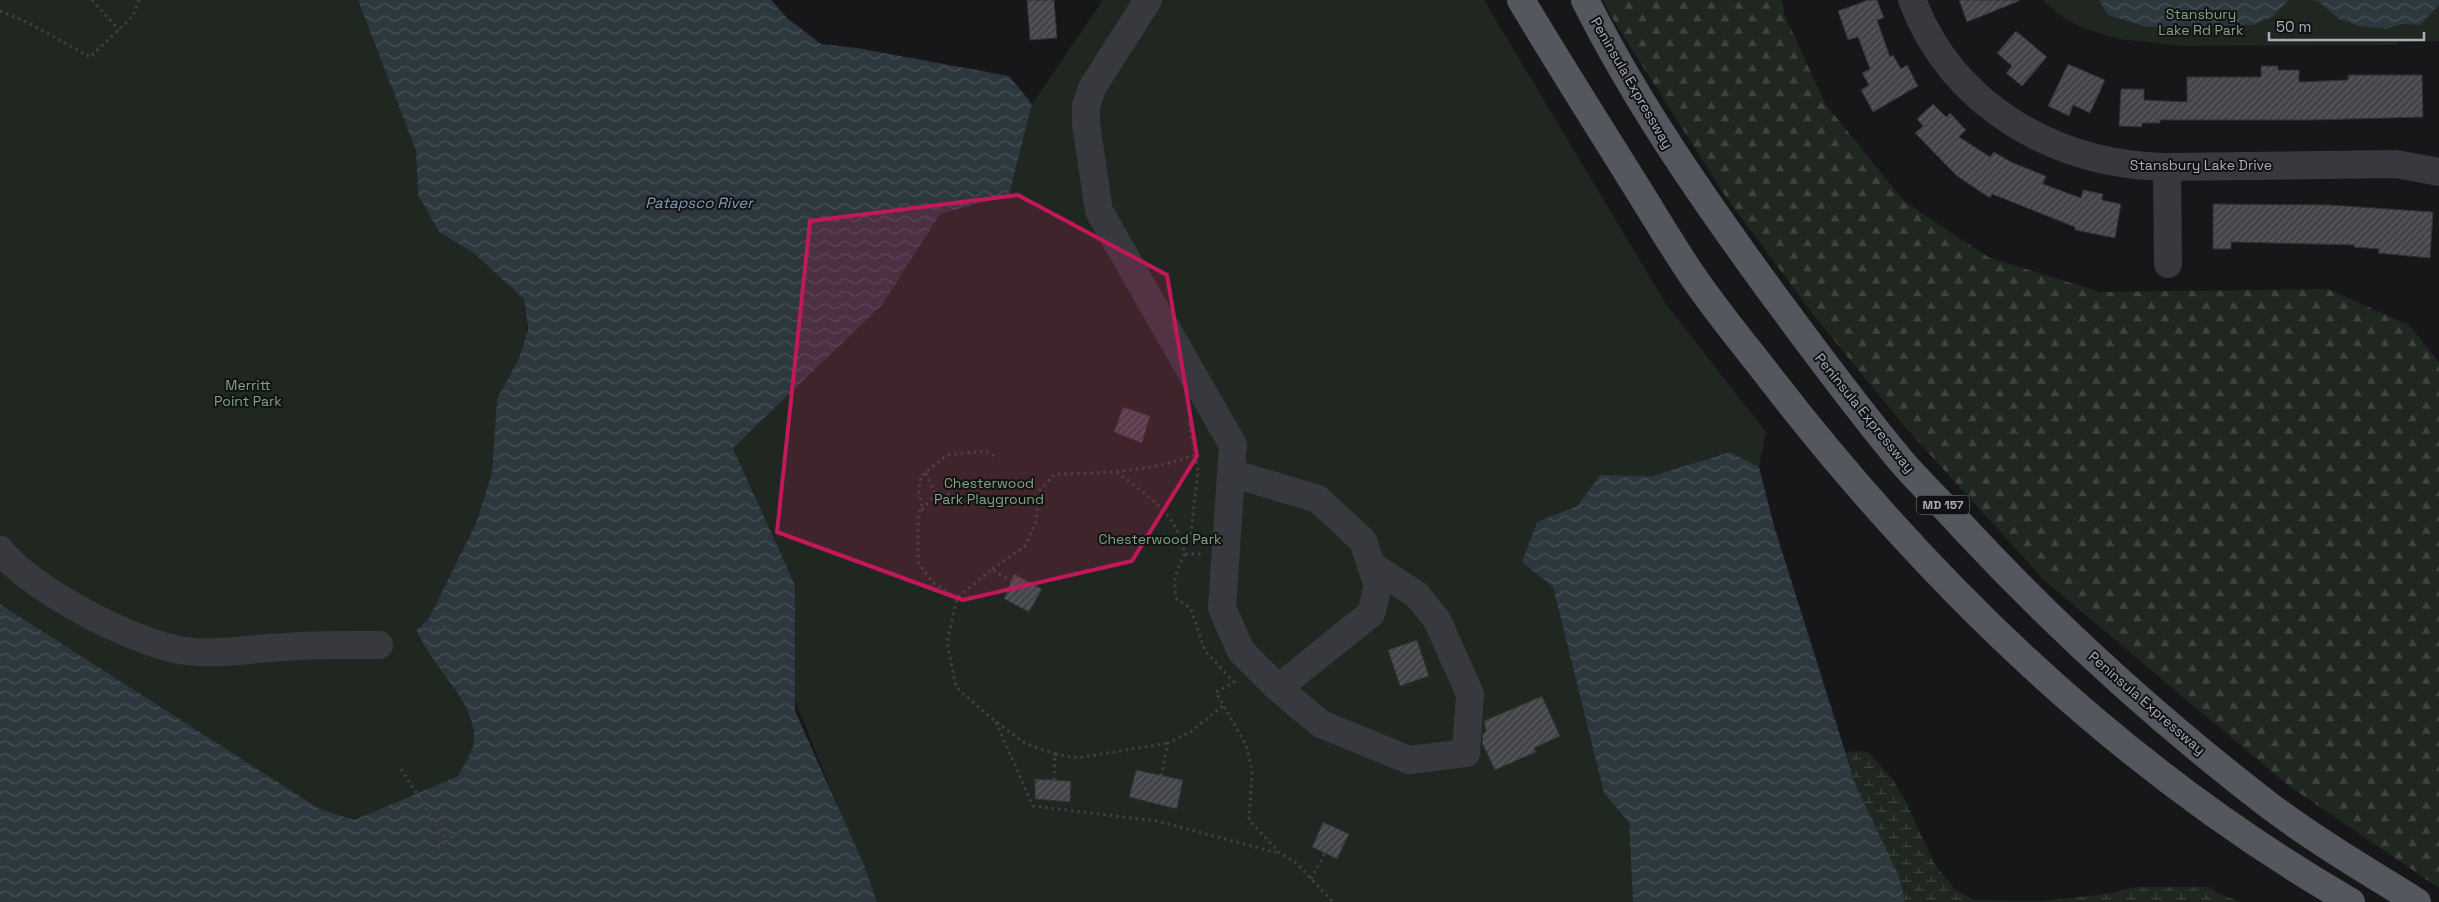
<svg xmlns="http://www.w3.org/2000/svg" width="2439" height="902" font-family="'Space Grotesk',sans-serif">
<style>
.forest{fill:url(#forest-firs)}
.wetland{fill:url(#wetland-marsh)}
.park{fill:#1f2720}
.water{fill:url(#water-waves)}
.building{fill:url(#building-hatch);stroke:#313135}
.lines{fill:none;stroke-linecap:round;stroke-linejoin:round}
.path{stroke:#3e4045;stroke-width:3;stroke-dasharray:2.5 4;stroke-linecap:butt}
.minor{stroke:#38393e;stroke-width:28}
.major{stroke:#54575d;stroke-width:28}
.marked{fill:#c2185b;fill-opacity:0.2;stroke:#c2185b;stroke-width:4;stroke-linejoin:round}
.labels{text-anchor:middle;stroke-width:4;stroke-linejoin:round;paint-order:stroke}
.shield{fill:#121214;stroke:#7c8088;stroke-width:1}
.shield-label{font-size:12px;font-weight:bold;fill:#a9afb9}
.park-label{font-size:14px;fill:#80a481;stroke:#121214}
.street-label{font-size:14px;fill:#a9afb9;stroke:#121214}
.water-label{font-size:15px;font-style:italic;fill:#809eb4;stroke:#121214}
</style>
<defs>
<pattern id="forest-firs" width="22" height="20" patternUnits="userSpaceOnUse" patternTransform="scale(1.25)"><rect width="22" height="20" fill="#1f2720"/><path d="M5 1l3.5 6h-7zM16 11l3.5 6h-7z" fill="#3d443e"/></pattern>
<pattern id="wetland-marsh" width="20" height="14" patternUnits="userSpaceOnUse" patternTransform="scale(1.25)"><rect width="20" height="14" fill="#1f2720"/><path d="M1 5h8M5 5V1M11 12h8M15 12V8" fill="none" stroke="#3d443e"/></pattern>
<pattern id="water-waves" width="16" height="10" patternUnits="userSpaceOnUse" patternTransform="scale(1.25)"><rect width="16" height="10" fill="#2d373e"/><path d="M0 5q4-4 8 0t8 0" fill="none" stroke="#495158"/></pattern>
<pattern id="building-hatch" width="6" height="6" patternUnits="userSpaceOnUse" patternTransform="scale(1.25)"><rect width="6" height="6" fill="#434549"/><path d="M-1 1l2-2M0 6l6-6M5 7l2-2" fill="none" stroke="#5b5d61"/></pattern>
</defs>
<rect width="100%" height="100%" fill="#171719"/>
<polygon class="forest" points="1603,0 1782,0 1784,14 1826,105 1905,202 1988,257 2100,292 2328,289 2409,325 2439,362 2439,888 2289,786 2045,581 1905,427 1815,317 1726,197 1612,18"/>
<polygon class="wetland" points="1862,751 1869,753 1891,777 1906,802 1934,863 1955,889 1974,900 2042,901 2106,894 2136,887 2209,887 2216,892 2241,902 1905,902 1899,876 1856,786 1846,752"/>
<g class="park">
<path d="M0,0H358L416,151L418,195L439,232L475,254L524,298L527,332L517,362L497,399L492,472L476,523L429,618L417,630C430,667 477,700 474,741C473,752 463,766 458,776L354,820L320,809L0,604Z"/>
<polygon points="1103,0 1484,0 1666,304 1766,432 1759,467 1730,452 1652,476 1600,475 1577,506 1537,522 1604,793 1629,823 1633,902 877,902 795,701 795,585 733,447 882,305 940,214 1009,195 1032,104"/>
<polygon points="2043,0 2439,0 2439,41 2398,42 2398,45 2183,46 2119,39 2082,28 2058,14"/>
</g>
<g class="water">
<path d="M358,0H771L786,17L821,44L857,48L1009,76L1032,104L1009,195L940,214L882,305L733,448L795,585V711L864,865L877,902H0V604L320,809L354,820L458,776C463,766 473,752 474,741C477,701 430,667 417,630L429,618L476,523L492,472L497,399L519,358L528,329L524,299L475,254L439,232L418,195L416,151Z"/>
<polygon points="2099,0 2289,0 2272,17 2253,25 2146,27 2108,15"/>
<polygon points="2312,0 2439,0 2439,5 2420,25 2400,24 2387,29 2359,26 2339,19 2319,2"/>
<polygon points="1730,452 1759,467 1774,526 1856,786 1899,876 1905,902 1633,902 1629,823 1604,793 1553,587 1522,562 1537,522 1577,506 1600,475 1652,476"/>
</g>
<g class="building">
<polygon points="1027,0 1054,0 1057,38 1030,40"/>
<polygon points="1868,0 1877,0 1884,18 1877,20 1890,57 1893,55 1901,69 1907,65 1918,86 1873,112 1861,90 1869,85 1862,73 1870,69 1858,37 1848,40 1838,11"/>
<polygon points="1959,0 2019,0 2019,1 1967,22"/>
<polygon points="2016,31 2047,57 2022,86 2006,73 2012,66 1997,53"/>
<polygon points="2068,64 2105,80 2090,113 2073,105 2069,116 2048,106"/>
<polygon points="2261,66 2278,66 2278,70 2299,70 2299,82 2348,80 2348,75 2422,75 2423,117 2313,120 2160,120 2160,123 2142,123 2142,127 2119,126 2121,89 2144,89 2144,100 2187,102 2187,77 2261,77"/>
<polygon points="1933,104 1946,117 1950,113 1966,130 1959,137 1990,157 1994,152 2011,162 2046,176 2043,184 2081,198 2083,190 2103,194 2102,200 2121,204 2115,238 2075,230 2075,227 1992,194 1990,198 1957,176 1915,133 1923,126 1917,119"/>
<polygon points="2213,204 2330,205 2433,212 2430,258 2378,253 2379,249 2354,247 2354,245 2231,242 2231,249 2213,249"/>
<polygon points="1123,407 1150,416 1142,443 1114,432"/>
<polygon points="1014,574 1042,589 1029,612 1004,599"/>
<polygon points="1417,640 1429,676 1400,686 1388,650"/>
<polygon points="1542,696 1560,736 1534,748 1536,752 1495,770 1482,743 1483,733 1486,732 1484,721"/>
<polygon points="1136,770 1183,780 1177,809 1129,797"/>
<polygon points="1035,779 1071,781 1070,802 1035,799"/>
<polygon points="1323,822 1349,834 1337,859 1312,847"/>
</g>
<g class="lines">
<g class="path">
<polyline points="92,0 119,30"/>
<polyline points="0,11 29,23 90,57 133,16 139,0"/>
<polyline points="1189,423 1198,471 1191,533 1182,542 1185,554 1203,554"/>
<path d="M1117,472C1142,492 1172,510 1182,542"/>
<polyline points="926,473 935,494"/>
<polyline points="1032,497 1039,497"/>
<polyline points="922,510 935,494 954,494"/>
<path d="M1185,554C1176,570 1172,581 1177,599L1191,609L1205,651L1234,682L1216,692L1246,745L1252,770L1249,820L1280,853L1295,862L1333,902"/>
<path d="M992,569L1025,546L1036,521L1040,490L1055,474C1101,473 1151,472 1194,455"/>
<polyline points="1012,582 992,569 957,598 947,643 956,687 991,718 1026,744 1055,754"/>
<polyline points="957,598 932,582 918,562 918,516 922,506 919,492 921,476 947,455 985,451 994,456"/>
<polyline points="417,630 456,625"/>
<polyline points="996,722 1033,806 1157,821 1278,853"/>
<polyline points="401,769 447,841 463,830"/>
<polyline points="1161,776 1168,743 1192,731 1224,705"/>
<polyline points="1054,780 1055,754 1078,758 1168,743"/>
<polyline points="432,852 447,841"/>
<polyline points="1311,879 1325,853"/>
</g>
<g class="minor">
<path d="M1148,0L1092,88L1086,106V124L1099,211L1233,445L1222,608L1241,651L1278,688C1309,664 1339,638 1371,614L1378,586L1363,541L1318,499L1231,473"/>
<path d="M1912,0C1953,107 2056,165 2167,167L2396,164L2439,172"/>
<polyline points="2167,167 2168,264"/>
<path d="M0,550C30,589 135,644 185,651C217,655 252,649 284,647C316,644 347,645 379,645"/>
<polyline points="1278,688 1321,724 1409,760 1466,753 1470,694 1437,620 1417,595 1371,565"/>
</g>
<g class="major">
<path d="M1521,0C1556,59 1593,117 1629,175C1650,208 1670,243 1692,275C1716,311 1745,345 1771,379C1932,587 2123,770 2351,902"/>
<path d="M1585,0C1636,102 1702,197 1769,289C1812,347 1855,406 1902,462C1921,484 1942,504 1962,526C2055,626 2157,719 2266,803C2313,839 2366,870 2417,902"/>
</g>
</g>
<path class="marked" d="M1018,195L1167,275L1197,456L1132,561L963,600L777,532L810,221Z"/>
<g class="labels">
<rect class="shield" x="1917" y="495.5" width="52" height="19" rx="4"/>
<g class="shield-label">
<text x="1943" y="509">MD 157</text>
</g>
<g class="park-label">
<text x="2201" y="19">Stansbury<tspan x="2201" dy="16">Lake Rd Park</tspan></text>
<text x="248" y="390">Merritt<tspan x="248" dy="16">Point Park</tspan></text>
<text x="989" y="488">Chesterwood<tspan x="989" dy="16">Park Playground</tspan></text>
<text x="1160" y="544">Chesterwood Park</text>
</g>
<g class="street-label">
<text transform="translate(1632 83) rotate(60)" y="5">Peninsula Expressway</text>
<text x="2201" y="170">Stansbury Lake Drive</text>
<text transform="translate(1865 413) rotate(51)" y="5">Peninsula Expressway</text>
<text transform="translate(2147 703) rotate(41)" y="5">Peninsula Expressway</text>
</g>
<g class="water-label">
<text x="699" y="208">Patapsco River</text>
</g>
</g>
<path d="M2269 32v8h155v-8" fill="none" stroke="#a9afb9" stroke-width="2.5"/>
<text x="2276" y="32" font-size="15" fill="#a9afb9" stroke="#121214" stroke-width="4" paint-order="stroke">50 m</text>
</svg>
